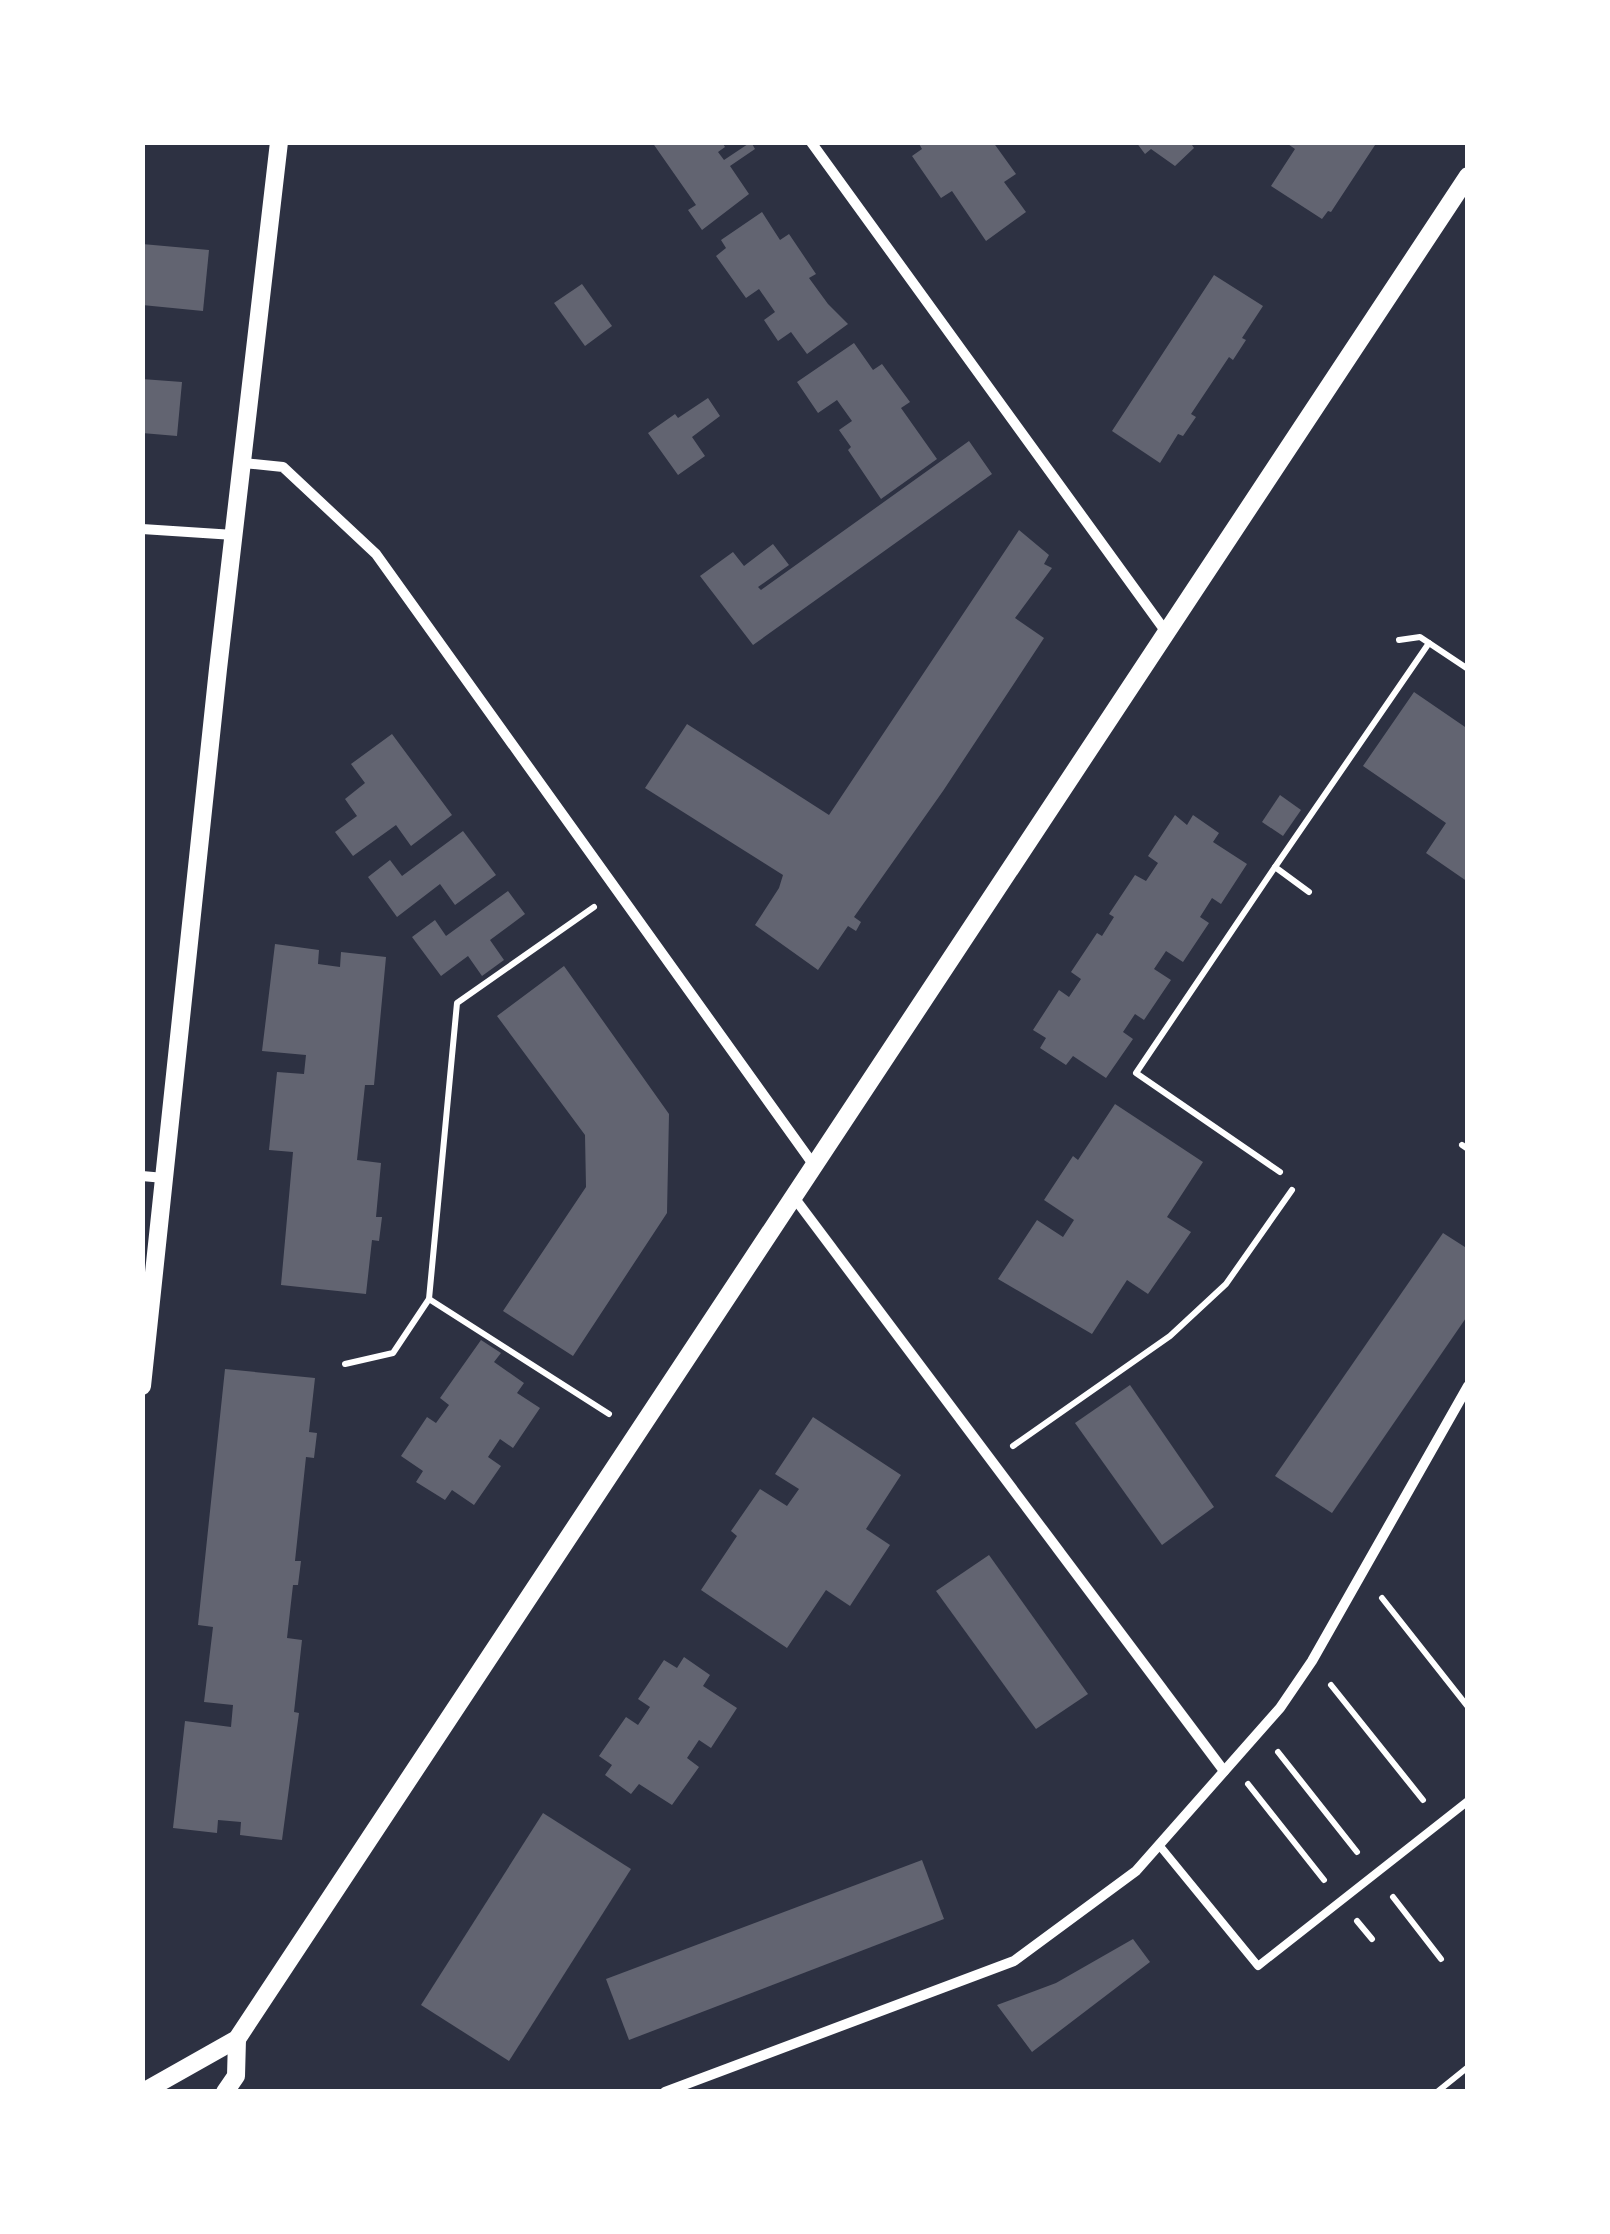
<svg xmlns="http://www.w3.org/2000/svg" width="1610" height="2234" font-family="'Sofia Sans Condensed',sans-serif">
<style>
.building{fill:#626471}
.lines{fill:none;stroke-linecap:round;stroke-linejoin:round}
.path{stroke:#fff;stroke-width:6}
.service{stroke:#fff;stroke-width:8}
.minor{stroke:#fff;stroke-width:10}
.tertiary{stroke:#fff;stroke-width:18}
</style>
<rect width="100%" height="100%" fill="#2d3142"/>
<g class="building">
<polygon points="652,142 722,142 725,147 718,152 724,160 751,142 755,149 730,166 749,194 702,230 688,210 696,205"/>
<polygon points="918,142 993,142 1016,174 1004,182 1026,212 986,241 952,191 941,198 912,156 922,149"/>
<polygon points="1136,142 1190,142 1194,148 1175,166 1151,149 1145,154"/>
<polygon points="1285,142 1377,142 1331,212 1328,211 1322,219 1271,186 1295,149"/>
<polygon points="762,212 780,240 789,234 816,274 809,278 828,304 848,324 807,354 791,332 778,341 764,320 775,312 759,289 746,298 716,256 726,248 721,240"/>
<polygon points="142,244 209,250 203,311 142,305"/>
<polygon points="1214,275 1263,306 1242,338 1246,340 1233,360 1229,357 1191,414 1196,417 1183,436 1178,434 1160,463 1112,431"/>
<polygon points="582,284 612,326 585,346 554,303"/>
<polygon points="854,343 873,370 882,364 910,402 901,408 937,459 881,499 848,450 851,447 839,430 852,421 837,400 818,413 797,382"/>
<polygon points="142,379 182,382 177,436 142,433"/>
<polygon points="708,398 720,416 692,437 705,456 678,475 648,433 675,414 678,418"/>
<polygon points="969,441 992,474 753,645 700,576 733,552 744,566 773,544 789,565 758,587 761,590"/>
<polygon points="1019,530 1049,555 1044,564 1052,568 1015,618 1044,638 943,791 854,917 861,922 856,931 848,926 818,970 755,925 779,888 783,875 645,788 687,724 829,815"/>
<polygon points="1414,692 1468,729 1468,882 1426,853 1446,823 1363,766"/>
<polygon points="392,734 452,815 411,846 396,825 353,856 335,832 357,816 345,799 365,783 351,764"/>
<polygon points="1280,795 1301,810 1283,836 1262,822"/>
<polygon points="1175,815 1187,825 1193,815 1219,833 1213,842 1247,864 1221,904 1212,898 1200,917 1209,923 1183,962 1166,951 1154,969 1171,980 1144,1020 1135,1014 1123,1032 1133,1039 1106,1078 1073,1056 1066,1065 1040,1048 1046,1038 1033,1030 1059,990 1069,997 1081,979 1071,972 1097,933 1102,936 1114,917 1109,914 1135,875 1146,881 1158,863 1148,856"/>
<polygon points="463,831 496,875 455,905 440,884 397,917 368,877 390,860 402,876"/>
<polygon points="508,891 525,914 490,940 504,960 482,976 468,956 441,976 412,937 435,920 446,936"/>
<polygon points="275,944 319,950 318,964 340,967 341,952 386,957 374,1085 365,1085 357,1160 381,1163 376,1217 382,1217 379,1241 372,1240 366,1294 281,1285 293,1152 269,1150 277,1072 304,1074 306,1055 262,1051"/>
<polygon points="564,966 669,1114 667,1213 573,1356 503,1311 586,1187 585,1135 497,1016"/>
<polygon points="1115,1104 1203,1162 1167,1217 1191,1232 1148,1294 1127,1280 1092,1334 998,1279 1037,1220 1063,1237 1074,1220 1044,1200 1073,1156 1078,1160"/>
<polygon points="1443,1233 1468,1249 1468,1315 1332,1513 1275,1476"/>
<polygon points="481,1340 501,1353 494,1362 524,1383 517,1393 540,1408 513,1448 500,1439 488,1457 501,1466 474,1505 452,1490 445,1500 416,1482 423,1471 401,1456 427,1417 436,1423 449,1405 440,1398"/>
<polygon points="225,1369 315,1378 309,1432 317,1433 314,1458 306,1457 295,1561 301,1561 298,1585 293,1585 287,1638 302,1640 294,1712 299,1713 282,1840 240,1835 241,1822 218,1820 217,1833 173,1828 185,1721 231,1727 233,1705 204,1702 213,1627 198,1625"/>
<polygon points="1130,1385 1214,1507 1162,1545 1075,1423"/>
<polygon points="813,1417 901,1475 866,1529 890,1545 850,1606 826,1590 787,1648 701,1590 737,1536 731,1531 760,1489 787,1506 799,1489 775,1474"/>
<polygon points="989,1555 1088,1694 1036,1729 936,1591"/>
<polygon points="684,1657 710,1675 703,1686 737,1708 711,1748 699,1740 687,1758 699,1767 672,1805 639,1784 631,1794 605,1775 612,1765 599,1756 626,1717 638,1725 650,1707 638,1699 664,1660 677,1668"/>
<polygon points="543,1813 631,1869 509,2061 421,2005"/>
<polygon points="922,1860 944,1919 629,2040 606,1979"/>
<polygon points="1133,1939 1150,1962 1032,2052 997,2005 1056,1983"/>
</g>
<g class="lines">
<g class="path">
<polyline points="1399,640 1420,637 1468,669"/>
<polyline points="1275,867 1136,1073 1280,1172"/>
<polyline points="1309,892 1275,867 1429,643"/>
<polyline points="1462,1145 1468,1149"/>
<polyline points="429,1299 609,1414"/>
<polyline points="345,1364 393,1353 429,1299 457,1003 594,907"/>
<polyline points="1013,1446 1170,1336 1226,1284 1292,1190"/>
<polyline points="1382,1598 1468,1707"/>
<polyline points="1331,1685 1423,1800"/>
<polyline points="1278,1752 1357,1852"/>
<polyline points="1248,1784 1324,1880"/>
<polyline points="1393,1897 1441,1959"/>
<polyline points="1357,1921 1372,1939"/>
<polyline points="1437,2092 1468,2067"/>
</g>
<polyline class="service" points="1159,1845 1258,1966 1468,1801"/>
<g class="minor">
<polyline points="811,142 1166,632"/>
<polyline points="243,463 283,467 376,554 813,1164"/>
<polyline points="142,529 234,535"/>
<polyline points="142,1176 164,1178"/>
<polyline points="793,1196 1224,1771"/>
<polyline points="665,2092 1014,1961 1136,1871 1280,1708 1312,1661 1468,1386"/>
</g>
<g class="tertiary">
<polyline points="142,1386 218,669 279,142"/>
<polyline points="143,2092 237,2039 1468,176"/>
<polyline points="225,2092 236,2076 237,2039"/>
</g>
</g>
<rect width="1610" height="2234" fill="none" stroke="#ffffff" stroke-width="290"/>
</svg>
